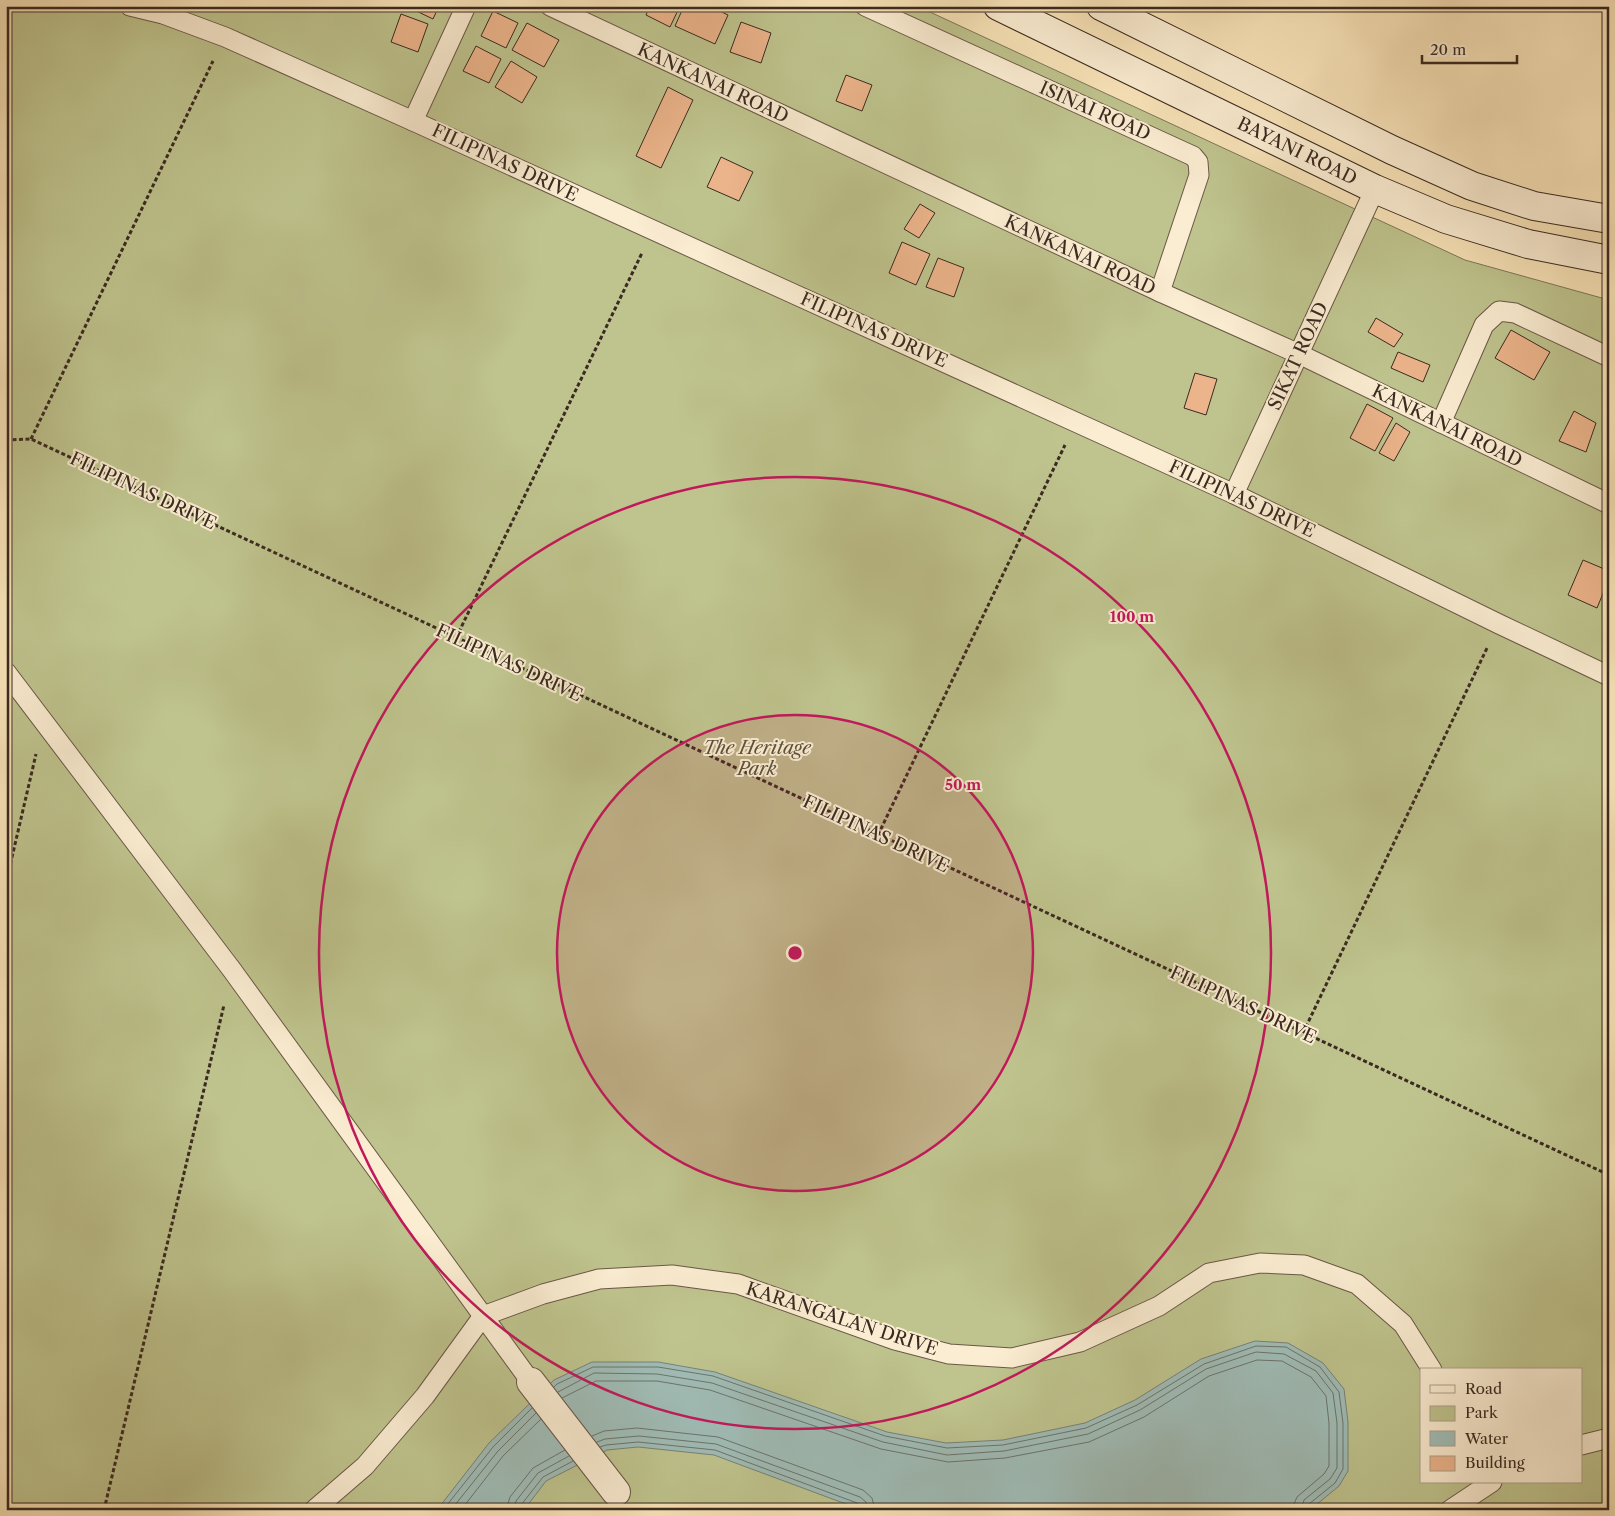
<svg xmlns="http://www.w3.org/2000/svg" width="1615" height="1516" font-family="'Libre Caslon Text',serif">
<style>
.green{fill:#bfc48e;stroke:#7c7758;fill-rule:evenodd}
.water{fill:#a0bdb7;stroke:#77827b}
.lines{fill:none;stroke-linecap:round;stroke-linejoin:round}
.shore{stroke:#6d746c;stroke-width:1}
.building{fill:#ecb48b;stroke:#3a2a21}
.lane-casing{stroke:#6a5847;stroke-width:21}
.street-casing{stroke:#6a5847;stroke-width:30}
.secondary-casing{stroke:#3a2a21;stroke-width:30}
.path{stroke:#3a2a21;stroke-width:3;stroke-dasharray:4 2.5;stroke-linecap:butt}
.lane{stroke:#fbedd2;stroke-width:19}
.street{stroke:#fbedd2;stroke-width:28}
.secondary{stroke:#fbedd2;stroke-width:28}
.ring{fill:none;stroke:#c2185b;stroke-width:2.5}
.labels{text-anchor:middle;stroke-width:4;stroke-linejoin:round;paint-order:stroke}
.street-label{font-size:18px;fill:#3a2a21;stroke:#fbedd2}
.park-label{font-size:18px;font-style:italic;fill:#5b503c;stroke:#fbedd2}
.centre{fill:#c2185b;stroke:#fbedd2;stroke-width:2.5}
.ring-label{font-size:15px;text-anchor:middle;font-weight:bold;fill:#c2185b;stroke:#fbedd2;stroke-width:4;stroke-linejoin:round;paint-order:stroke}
</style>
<rect width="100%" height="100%" fill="#f9e4b9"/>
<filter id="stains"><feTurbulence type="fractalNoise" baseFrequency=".004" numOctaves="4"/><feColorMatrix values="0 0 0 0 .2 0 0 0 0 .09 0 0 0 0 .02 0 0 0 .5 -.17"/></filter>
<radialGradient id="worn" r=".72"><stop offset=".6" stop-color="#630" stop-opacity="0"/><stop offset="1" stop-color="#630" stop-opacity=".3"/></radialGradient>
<path class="green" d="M6,6H917L1465,260L1609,300V1510H6ZM1421,1370H1581V1482H1421Z"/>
<polygon class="water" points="1255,1341 1288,1343 1323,1363 1344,1389 1348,1422 1348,1471 1339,1486 1310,1510 862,1510 714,1455 638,1447 607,1450 546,1481 524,1510 437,1510 489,1443 554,1380 592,1362 658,1362 715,1372 887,1432 946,1443 1003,1440 1085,1423 1135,1400 1201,1359"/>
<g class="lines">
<g class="shore">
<polyline points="554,1387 557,1384 593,1367 658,1367 713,1376 885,1436 947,1448 1003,1445 1086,1428 1137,1405 1204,1364 1256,1346 1286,1347 1320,1367 1339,1392 1343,1423 1343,1469 1335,1483 1309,1504 1307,1510"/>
<polyline points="558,1392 594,1373 657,1374 712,1383 883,1442 947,1455 1004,1451 1088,1434 1140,1410 1206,1369 1256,1352 1284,1354 1316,1371 1333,1393 1337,1423 1337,1468 1330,1479 1304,1500 1301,1510"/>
<polyline points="562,1398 596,1381 657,1381 710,1390 881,1449 948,1462 1005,1458 1089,1442 1144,1417 1209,1376 1257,1360 1282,1361 1311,1377 1326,1396 1329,1423 1329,1466 1324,1474 1297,1497 1294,1504 1293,1510"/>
<polyline points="592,1436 604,1431 637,1428 718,1437 863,1490 872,1498 875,1510"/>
<polyline points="597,1442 605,1439 639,1436 716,1444 860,1497 866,1502 867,1510"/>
<polyline points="600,1447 606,1445 638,1442 715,1450 857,1503 861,1506 861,1510"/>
<polyline points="443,1510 493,1447 532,1408"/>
<polyline points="451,1510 498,1451 536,1413"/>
<polyline points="461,1510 503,1456 541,1419"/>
<polyline points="506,1510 510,1497 533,1468 565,1450"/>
<polyline points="514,1510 516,1501 538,1473 569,1456"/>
<polyline points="520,1510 521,1505 543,1477 573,1461"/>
</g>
</g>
<g class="building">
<polygon points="406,6 439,6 433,19"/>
<polygon points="650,6 680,6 670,27 646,15"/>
<polygon points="684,6 709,6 728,15 715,44 675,26"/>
<polygon points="493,11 518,23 506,48 481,36"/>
<polygon points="401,14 428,24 418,52 391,42"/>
<polygon points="741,22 771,33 761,63 730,52"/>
<polygon points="527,23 559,40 544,67 512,50"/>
<polygon points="476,46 501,59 489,83 463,71"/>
<polygon points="511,61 537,77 522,103 495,87"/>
<polygon points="846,75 872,85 862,111 836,101"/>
<polygon points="668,87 693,100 661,168 636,156"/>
<polygon points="721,157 753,172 739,201 707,187"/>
<polygon points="920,204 935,213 919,238 904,229"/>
<polygon points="902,242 930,254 916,285 889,273"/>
<polygon points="938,258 964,268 954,297 926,287"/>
<polygon points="1376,318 1403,334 1394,347 1368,332"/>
<polygon points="1511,330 1550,352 1534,380 1495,358"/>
<polygon points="1398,352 1430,365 1423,382 1391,368"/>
<polygon points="1195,373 1217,379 1206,415 1184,408"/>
<polygon points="1367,404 1393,418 1375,451 1350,438"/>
<polygon points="1574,411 1596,423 1586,452 1559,441"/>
<polygon points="1396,423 1410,432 1394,461 1379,453"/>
<polygon points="1583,560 1609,571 1609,579 1597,608 1568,595"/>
</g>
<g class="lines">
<g class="lane-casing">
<g id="lane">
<polyline points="130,6 163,14 225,37 413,121 1234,494 1499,624 1609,676"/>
<polyline points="550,6 1160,292 1299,354 1609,504"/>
<polyline points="865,6 1193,156 1198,162 1199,175 1160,292"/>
<polyline points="413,121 466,6"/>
<polyline points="1441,423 1484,325 1499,311 1515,313 1609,357"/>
<polyline points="1234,494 1375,189"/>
<polyline points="6,672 232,970 531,1382"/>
<polyline points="1581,1445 1609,1438"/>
<polyline points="314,1510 365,1466 425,1396 483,1316 543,1294 599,1279 672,1275 738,1284 895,1340 949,1354 1012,1358 1080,1342 1159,1306 1209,1273 1260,1263 1304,1265 1357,1284 1403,1324 1432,1370"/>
<polyline points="1450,1510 1492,1482"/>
</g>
</g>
<g class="street-casing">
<polyline id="street" points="531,1382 616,1492"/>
</g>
<g class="secondary-casing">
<g id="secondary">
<polyline points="998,6 1375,189 1446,219 1528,244 1609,260"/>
<polyline points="1101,6 1392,150 1472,186 1534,206 1609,219"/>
</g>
</g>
<g class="path">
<polyline points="31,439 213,61"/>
<polyline points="6,440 31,439 1609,1175"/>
<polyline points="456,638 642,253"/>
<polyline points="878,835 1065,445"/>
<polyline points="6,883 36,754"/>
<polyline points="1303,1033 1488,646"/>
<polyline points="104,1510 224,1005"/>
</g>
<use href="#lane" class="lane"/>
<use href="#street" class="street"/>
<use href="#secondary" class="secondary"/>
</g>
<circle cx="795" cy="953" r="238" fill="#c2185b" fill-opacity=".12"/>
<g class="ring">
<circle cx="795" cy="953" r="238"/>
<circle cx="795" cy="953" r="476"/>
</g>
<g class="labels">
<g class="street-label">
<text transform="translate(713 83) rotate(25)" y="6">KANKANAI ROAD</text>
<text transform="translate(1095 111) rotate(24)" y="6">ISINAI ROAD</text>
<text transform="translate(1297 151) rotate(26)" y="6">BAYANI ROAD</text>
<text transform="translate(505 163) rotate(25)" y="6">FILIPINAS DRIVE</text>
<text transform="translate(1080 255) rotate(25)" y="6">KANKANAI ROAD</text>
<text transform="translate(874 330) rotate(24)" y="6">FILIPINAS DRIVE</text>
<text transform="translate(1298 356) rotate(-65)" y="6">SIKAT ROAD</text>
<text transform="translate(1447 426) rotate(26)" y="6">KANKANAI ROAD</text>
<text transform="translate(143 491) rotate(25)" y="6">FILIPINAS DRIVE</text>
<text transform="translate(1242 499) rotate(25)" y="6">FILIPINAS DRIVE</text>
<text transform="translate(509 663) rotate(25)" y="6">FILIPINAS DRIVE</text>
<text transform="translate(876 834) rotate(25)" y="6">FILIPINAS DRIVE</text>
<text transform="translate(1243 1005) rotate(25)" y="6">FILIPINAS DRIVE</text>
<text transform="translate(842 1319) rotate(18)" y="6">KARANGALAN DRIVE</text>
</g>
<g class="park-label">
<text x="757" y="754">The Heritage<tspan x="757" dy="21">Park</tspan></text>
</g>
</g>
<circle cx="795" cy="953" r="8" class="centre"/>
<g class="ring-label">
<text x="1132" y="622">100 m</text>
<text x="963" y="790">50 m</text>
</g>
<rect width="1615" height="1516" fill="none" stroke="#f9e4b9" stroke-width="25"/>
<rect x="8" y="8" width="1600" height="1501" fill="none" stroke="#3a2a21" stroke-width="2.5"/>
<rect x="12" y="12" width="1590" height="1491" fill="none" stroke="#3a2a21"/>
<rect x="1420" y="1368" width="162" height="115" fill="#fbedd2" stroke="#ae9f8b"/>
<rect x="1430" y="1385" width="25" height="8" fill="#fbedd2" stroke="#ae9f8b"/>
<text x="1465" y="1394" font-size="15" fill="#3a2a21">Road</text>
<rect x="1430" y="1406" width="25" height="15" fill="#bfc48e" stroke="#ae9f8b"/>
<text x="1465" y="1418" font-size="15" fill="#3a2a21">Park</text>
<rect x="1430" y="1431" width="25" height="15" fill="#a0bdb7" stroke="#ae9f8b"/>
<text x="1465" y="1444" font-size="15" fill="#3a2a21">Water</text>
<rect x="1430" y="1456" width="25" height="15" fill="#ecb48b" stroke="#ae9f8b"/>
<text x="1465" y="1468" font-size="15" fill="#3a2a21">Building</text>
<path d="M1422 55v8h95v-8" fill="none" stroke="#3a2a21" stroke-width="2.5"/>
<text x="1430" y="55" font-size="15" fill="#3a2a21" stroke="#fbedd2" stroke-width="4" paint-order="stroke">20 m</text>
<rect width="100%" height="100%" filter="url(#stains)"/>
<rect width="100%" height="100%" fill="url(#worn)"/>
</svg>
